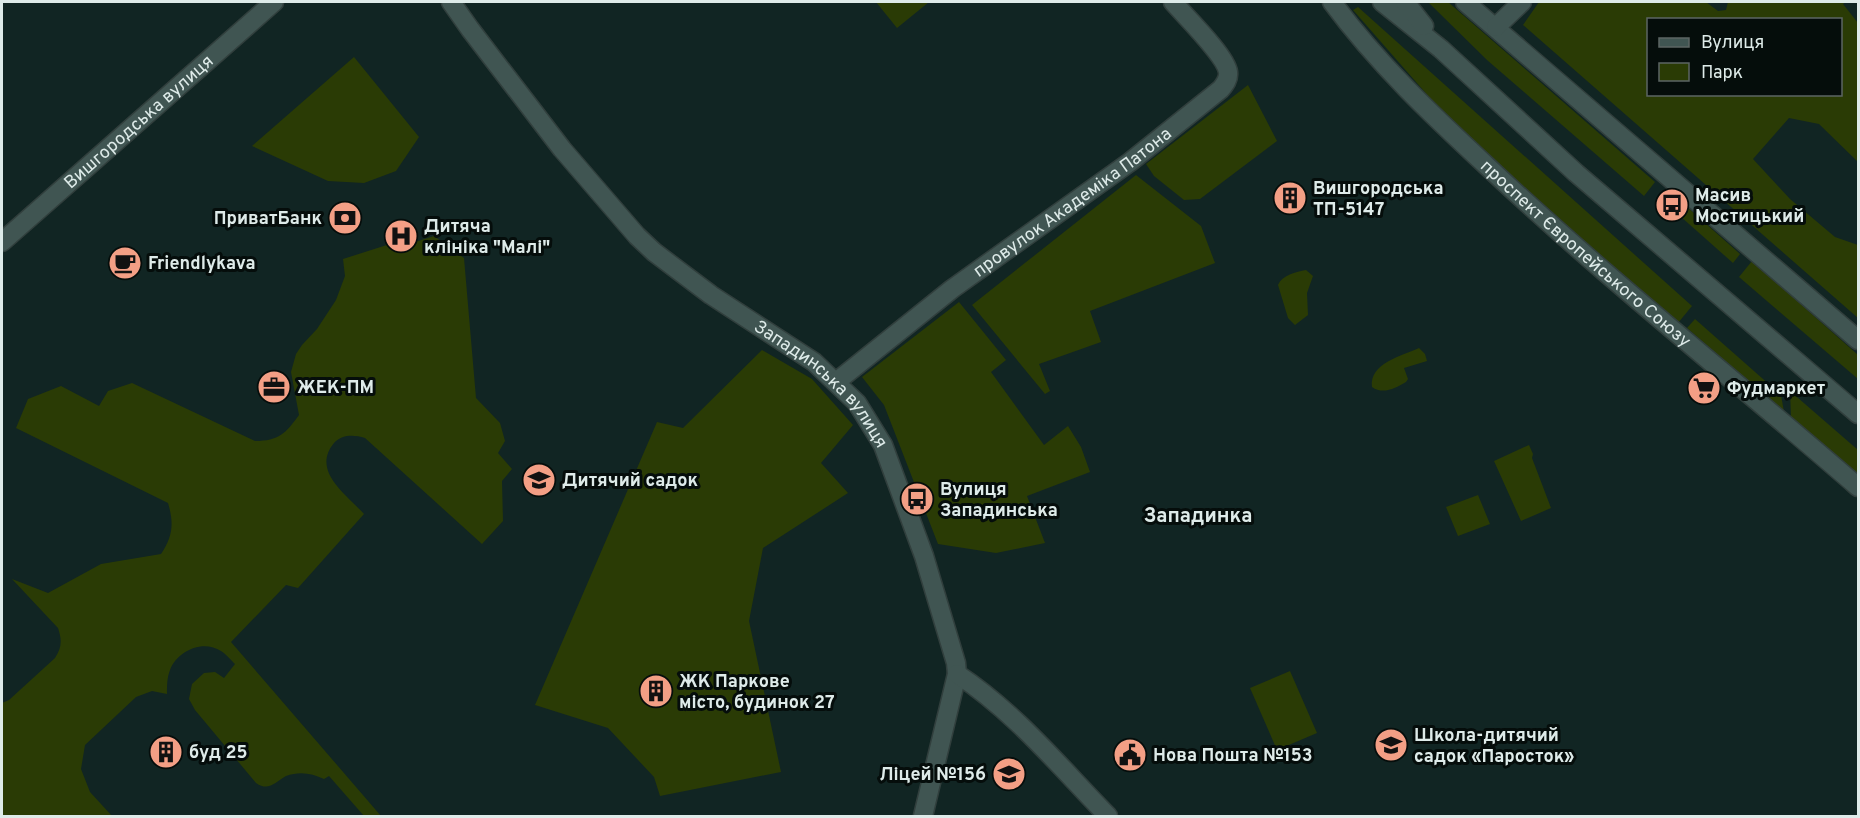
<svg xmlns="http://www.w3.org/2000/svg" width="1860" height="818" font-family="Overpass,sans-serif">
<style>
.green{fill:#2a3b05;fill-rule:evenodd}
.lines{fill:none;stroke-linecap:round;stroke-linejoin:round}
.street-casing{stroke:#313f3d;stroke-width:21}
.secondary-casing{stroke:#313f3d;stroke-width:21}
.street{stroke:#405552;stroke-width:18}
.secondary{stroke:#405552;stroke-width:18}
.labels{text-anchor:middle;stroke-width:6;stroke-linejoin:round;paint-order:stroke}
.street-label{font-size:18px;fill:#deebe9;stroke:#050d0b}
.poi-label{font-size:18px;font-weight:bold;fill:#deebe9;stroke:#050d0b;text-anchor:start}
.neighbourhood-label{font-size:20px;font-weight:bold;fill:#deebe9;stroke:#050d0b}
</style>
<rect width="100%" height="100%" fill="#112523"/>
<g class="green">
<polygon points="876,2 929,2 897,28"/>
<polygon points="1428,2 1448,2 1655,182 1644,196 1487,60"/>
<path d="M1539,2H1706L1718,11L1726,10L1728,2H1846L1843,4L1858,23V162L1819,124L1789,118L1753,159L1790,199L1835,237L1858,245V318L1523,25ZM1648,20H1840V94H1648Z"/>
<polygon points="1358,7 1692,306 1678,323 1568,228 1502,168 1430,98 1353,10"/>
<polygon points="354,57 419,137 396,171 364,183 328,181 252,146"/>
<polygon points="1248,85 1277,141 1200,199 1184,200 1154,176 1146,164"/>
<polygon points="1136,175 1201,226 1215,263 1090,311 1101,342 1039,364 1050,391 1045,394 972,305"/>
<polygon points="1687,207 1740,254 1733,263 1680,216"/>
<path d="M434,236L464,258L476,398L500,423L505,441L498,453L512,469L502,481L503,521L482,544L365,438C354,435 343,434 334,443C311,471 346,494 364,514L298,588L286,585L231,642L381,816H364L329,776L324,779C312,773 299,771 286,776C275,782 269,792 256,783L195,710L189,699L192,684L204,673L215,672L224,678L235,664C231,660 226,654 221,651C203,639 177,651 170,670C167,678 167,685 167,694L152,691L136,697L85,745L81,769L90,792L112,816H2V703L9,700L55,658C62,647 62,640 58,628L12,579L48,593L101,564L161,554C173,536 174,523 168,503L16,428L28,399L61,386L99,406L108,391L132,383L255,441C279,441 286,433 299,415L291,372L296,354L302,345L317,329L336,300L345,276L343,259L390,244L393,249Z"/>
<polygon points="1752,261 1858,355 1858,379 1739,277"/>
<path d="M1306,270L1313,276L1307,293L1308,315L1295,325L1288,318L1278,285C1282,275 1296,272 1306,270Z"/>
<polygon points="959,302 1006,360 991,372 1044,445 1068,426 1081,447 1090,472 1027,496 1045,543 996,553 938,544 884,405 862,377"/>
<polygon points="1695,319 1781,395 1784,412 1687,328"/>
<path d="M1419,348L1425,354L1427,361L1404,368L1408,379L1406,382C1396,388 1383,395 1372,387C1369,363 1402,356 1419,348Z"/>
<polygon points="762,350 812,379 853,425 821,463 848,493 763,548 749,621 781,772 660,796 654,777 608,728 535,705 657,422 683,428"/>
<polygon points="1790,391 1858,450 1858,476 1791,418"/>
<polygon points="1529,445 1533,454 1532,458 1551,508 1521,521 1494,461"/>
<polygon points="1478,495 1490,524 1458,536 1446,507"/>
<polygon points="1290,671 1317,733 1277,750 1250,688"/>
</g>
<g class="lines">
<g class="street-casing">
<g id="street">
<path id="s1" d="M451,2L470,29L562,149L637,236L654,252L711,295L814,362L857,403L883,445L924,556L956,663L957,674L923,816"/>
<path id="s2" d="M1332,2C1377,63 1432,115 1488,167C1607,279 1735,380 1858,487"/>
<polyline points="1465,2 1858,340"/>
<polyline points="1496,27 1522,2"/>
<path id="s3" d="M836,382L952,289L1130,162L1221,89C1225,84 1229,79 1228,72C1226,56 1185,16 1173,2"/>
<path d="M957,674C1015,712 1060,767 1108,816"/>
</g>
</g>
<g class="secondary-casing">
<g id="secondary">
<polyline points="1382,2 1441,49 1576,173 1858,414"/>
<polyline points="1405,2 1424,26"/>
<path id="s4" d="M2,242L274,2"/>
</g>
</g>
<use href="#street" class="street"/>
<use href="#secondary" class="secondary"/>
</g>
<defs>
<g id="building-disc" transform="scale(1.725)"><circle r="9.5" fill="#f39f85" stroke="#050d0b"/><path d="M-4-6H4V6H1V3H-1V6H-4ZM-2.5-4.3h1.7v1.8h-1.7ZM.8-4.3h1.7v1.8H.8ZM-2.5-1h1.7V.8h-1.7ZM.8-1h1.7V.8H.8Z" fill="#111"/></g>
<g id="bus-disc" transform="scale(1.725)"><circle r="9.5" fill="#f39f85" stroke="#050d0b"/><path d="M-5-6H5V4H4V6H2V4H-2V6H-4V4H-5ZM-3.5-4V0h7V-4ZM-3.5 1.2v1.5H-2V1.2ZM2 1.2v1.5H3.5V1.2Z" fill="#111"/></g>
<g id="bank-disc" transform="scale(1.725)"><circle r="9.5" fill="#f39f85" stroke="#050d0b"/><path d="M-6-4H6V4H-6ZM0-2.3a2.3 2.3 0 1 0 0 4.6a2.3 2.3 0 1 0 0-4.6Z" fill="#111"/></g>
<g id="hospital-disc" transform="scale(1.725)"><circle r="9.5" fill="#f39f85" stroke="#050d0b"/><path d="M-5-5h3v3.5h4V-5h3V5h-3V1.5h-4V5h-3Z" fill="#111"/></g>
<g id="cafe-disc" transform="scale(1.725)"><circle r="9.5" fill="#f39f85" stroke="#050d0b"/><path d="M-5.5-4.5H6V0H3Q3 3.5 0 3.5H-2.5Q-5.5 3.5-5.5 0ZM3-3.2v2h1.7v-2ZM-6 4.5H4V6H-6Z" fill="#111"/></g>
<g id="office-disc" transform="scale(1.725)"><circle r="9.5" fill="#f39f85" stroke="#050d0b"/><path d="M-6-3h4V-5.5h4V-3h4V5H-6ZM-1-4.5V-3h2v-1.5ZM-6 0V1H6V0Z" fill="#111"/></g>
<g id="supermarket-disc" transform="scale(1.725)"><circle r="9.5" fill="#f39f85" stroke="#050d0b"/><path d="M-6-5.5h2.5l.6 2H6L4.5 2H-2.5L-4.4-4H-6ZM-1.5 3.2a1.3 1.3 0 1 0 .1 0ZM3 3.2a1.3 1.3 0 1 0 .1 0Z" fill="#111"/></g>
<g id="school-disc" transform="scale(1.725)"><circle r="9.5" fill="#f39f85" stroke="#050d0b"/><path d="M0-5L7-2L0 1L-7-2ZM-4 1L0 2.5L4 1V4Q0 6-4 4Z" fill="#111"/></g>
<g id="civic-disc" transform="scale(1.725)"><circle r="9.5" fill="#f39f85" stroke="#050d0b"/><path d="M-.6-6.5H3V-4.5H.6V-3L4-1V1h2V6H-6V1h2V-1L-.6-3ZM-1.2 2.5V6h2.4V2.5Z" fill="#111"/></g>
</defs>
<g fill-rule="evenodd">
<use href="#building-disc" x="1290" y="198"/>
<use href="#bus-disc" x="1672" y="205"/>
<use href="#bank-disc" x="345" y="218"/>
<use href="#hospital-disc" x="401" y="236"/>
<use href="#cafe-disc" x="125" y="263"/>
<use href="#office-disc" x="274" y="387"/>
<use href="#supermarket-disc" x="1704" y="388"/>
<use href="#school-disc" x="539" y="480"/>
<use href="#bus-disc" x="917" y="499"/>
<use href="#building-disc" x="656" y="691"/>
<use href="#school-disc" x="1391" y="745"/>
<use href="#building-disc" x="166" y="752"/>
<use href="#civic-disc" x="1130" y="755"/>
<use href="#school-disc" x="1009" y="774"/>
</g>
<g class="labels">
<g class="street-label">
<text dy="6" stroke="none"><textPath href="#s4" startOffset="182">Вишгородська вулиця</textPath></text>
<text dy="6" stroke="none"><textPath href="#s3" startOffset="297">провулок Академіка Патона</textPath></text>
<text dy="6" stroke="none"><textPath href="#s2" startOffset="358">проспект Європейського Союзу</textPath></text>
<text dy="6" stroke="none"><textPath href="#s1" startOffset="537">Западинська вулиця</textPath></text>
</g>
<g class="poi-label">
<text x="1313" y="194">Вишгородська<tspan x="1313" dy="21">ТП-5147</tspan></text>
<text x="1695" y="201">Масив<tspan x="1695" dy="21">Мостицький</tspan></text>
<text x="322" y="224" text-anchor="end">ПриватБанк</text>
<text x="424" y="232">Дитяча<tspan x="424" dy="21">клініка "Малі"</tspan></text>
<text x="148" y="269">Friendlykava</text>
<text x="297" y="393">ЖЕК-ПМ</text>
<text x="1727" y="394">Фудмаркет</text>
<text x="562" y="486">Дитячий садок</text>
<text x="940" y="495">Вулиця<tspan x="940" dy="21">Западинська</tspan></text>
<text x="679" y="687">ЖК Паркове<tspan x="679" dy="21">місто, будинок 27</tspan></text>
<text x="1414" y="741">Школа-дитячий<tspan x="1414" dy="21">садок «Паросток»</tspan></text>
<text x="189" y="758">буд 25</text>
<text x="1153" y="761">Нова Пошта №153</text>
<text x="986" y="780" text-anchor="end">Ліцей №156</text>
</g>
<g class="neighbourhood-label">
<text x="1198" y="522">Западинка</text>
</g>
</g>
<rect width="1860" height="818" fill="none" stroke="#deebe9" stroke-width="6"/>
<rect x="1647" y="18" width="195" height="78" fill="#050d0b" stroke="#5c6664" stroke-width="1.5"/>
<rect x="1659" y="38" width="30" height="9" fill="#405552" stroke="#5c6664" stroke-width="1.5"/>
<text x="1701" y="48" font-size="18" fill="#deebe9">Вулиця</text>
<rect x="1659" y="63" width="30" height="18" fill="#2a3b05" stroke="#5c6664" stroke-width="1.5"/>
<text x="1701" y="78" font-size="18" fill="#deebe9">Парк</text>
</svg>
